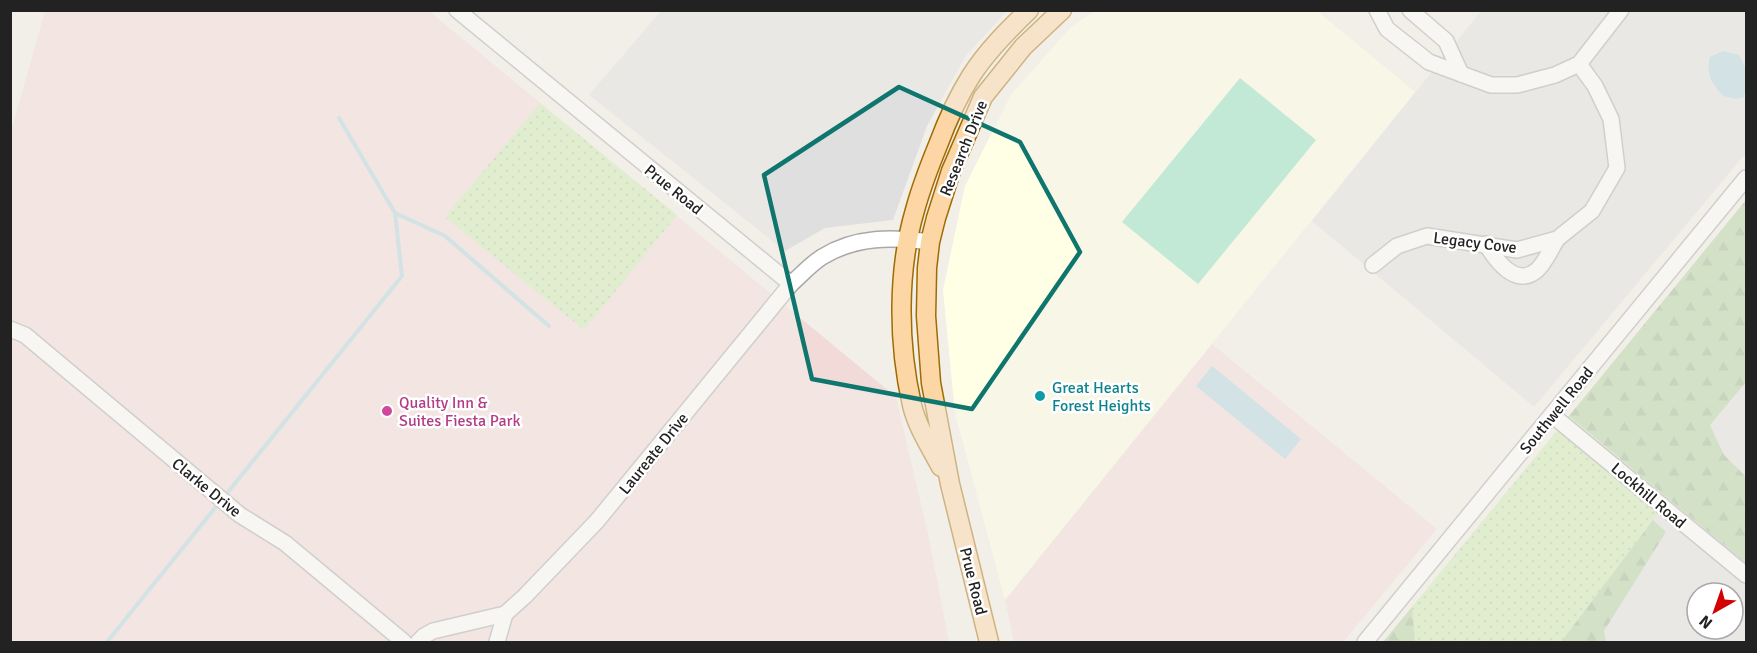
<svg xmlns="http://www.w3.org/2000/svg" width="1757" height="653" font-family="Signika,sans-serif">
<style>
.residential{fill:#e0dfdf;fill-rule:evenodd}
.commercial{fill:#f2dad9}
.education{fill:#ffffe5}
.grass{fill:url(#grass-dots)}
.forest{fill:url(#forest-firs)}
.pitch{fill:#88e0be}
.water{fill:#aad3df}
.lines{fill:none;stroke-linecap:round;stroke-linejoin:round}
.stream{stroke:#aad3df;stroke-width:4}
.minor-casing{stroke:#a9a9a9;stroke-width:18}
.major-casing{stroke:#a06b00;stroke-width:21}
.minor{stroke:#fff;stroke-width:15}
.major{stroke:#fcd6a4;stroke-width:18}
.marked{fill:none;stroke:#0f766e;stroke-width:4.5;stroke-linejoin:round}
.culture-dot{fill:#0f9aa8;stroke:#fff;stroke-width:2}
.hotel-dot{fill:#d1479c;stroke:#fff;stroke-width:2}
.labels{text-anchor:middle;stroke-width:5;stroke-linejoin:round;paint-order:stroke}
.street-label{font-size:16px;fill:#222;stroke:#fff}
.culture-label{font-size:16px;fill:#0d838f;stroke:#fff;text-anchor:start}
.hotel-label{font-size:16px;fill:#b23c85;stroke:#fff;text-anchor:start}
</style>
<defs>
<pattern id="grass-dots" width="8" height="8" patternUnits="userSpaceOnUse" patternTransform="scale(1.5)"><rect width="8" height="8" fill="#cdebb0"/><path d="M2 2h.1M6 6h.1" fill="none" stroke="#b0c997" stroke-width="1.8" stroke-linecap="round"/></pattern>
<pattern id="forest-firs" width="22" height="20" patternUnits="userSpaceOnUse" patternTransform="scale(1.5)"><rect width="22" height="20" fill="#add19e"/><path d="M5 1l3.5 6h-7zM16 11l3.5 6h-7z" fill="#95b388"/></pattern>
</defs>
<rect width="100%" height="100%" fill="#f2efe9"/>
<g class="residential">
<polygon points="661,11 661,10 1007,11 965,57 927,126 893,220 825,228 785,251 589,95"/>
<polygon points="1481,11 1746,11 1746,153 1534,407 1312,221"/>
<path d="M1746,200V642H1383L1569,416ZM1697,593H1733V629H1697Z"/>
</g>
<g class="commercial">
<polygon points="45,11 429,11 896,397 928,534 949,642 11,642 10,135"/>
<polygon points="1212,344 1437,529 1343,642 1014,642 1005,600"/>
</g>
<polygon class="education" points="1095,11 1317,11 1415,92 1005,600 955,413 943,290 965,186 1011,95 1071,27"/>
<g class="grass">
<polygon points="540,103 677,215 584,330 445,217"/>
<polygon points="1569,416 1669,499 1561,642 1415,642 1412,607"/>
</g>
<g class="forest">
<polygon points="1746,200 1746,382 1710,425 1724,455 1746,477 1746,563 1569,416"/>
<polygon points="1653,520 1666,532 1604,631 1606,642 1561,642"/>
<polygon points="1412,607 1415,642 1383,642"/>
</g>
<polygon class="pitch" points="1240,78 1316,140 1198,284 1122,222"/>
<g class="water">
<path d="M1723,51L1739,55C1748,70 1750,82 1743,98L1735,99L1723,96C1711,83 1706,74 1710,57Z"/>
<polygon points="1212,366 1301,439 1285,459 1196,386"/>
</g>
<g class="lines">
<g class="stream">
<polyline points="395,213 445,236 549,326"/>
<polyline points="224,497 402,276 395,213 339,118"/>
<polyline points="107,642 219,503"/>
</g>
<g class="minor-casing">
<g id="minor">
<polyline points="457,10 791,284"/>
<polyline points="1377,10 1387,29 1429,62 1491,85 1517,85 1555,75 1579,64 1621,10"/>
<polyline points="1410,10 1446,41 1461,74"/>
<path d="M1486,244C1495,259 1516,289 1537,270C1545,263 1551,249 1557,239"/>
<polyline points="1373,265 1397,246 1427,236 1517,250 1557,239 1592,211 1617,168 1611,119 1595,86 1579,64"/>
<polyline points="10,329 25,335 240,515 285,543 404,642"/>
<polyline points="1552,415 1746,575"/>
<path d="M418,642L424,636L433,631L505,614L525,596L597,521L791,284C801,275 811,264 822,257C856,236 893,237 930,242"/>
<polyline points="497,642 505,614"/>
<polyline points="1365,642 1746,178"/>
</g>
</g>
<g class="major-casing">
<g id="major">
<path d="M941,467C931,448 917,427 912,405C898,344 897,271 915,210C921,188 929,167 938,145C947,121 957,98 971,76C987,51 1008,30 1029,10"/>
<polyline points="989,642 950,484 931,383 926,316 927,268 930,242 936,218 951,171 983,97 1023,47 1062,10"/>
</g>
</g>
<use href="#minor" class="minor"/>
<use href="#major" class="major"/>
</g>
<path d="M0 0H1757V653H0ZM899,87L1020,142L1080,252L972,409L812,379L764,175Z" fill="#f2efe9" fill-opacity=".55" fill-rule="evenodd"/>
<path class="marked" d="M899,87L1020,142L1080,252L972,409L812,379L764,175Z"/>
<circle class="culture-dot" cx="1040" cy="396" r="6"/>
<circle class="hotel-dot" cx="387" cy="411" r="6"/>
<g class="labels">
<g class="street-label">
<text transform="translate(963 148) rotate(-68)" y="6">Research Drive</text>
<text transform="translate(674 189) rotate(39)" y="6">Prue Road</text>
<text transform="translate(1475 242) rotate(7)" y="6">Legacy Cove</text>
<text transform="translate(1556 410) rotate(-51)" y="6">Southwell Road</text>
<text transform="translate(653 453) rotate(-51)" y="6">Laureate Drive</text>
<text transform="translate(207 487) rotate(39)" y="6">Clarke Drive</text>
<text transform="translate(1649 495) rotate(40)" y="6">Lockhill Road</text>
<text transform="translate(974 581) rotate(76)" y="6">Prue Road</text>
</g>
<g class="culture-label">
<text x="1052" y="393">Great Hearts<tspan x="1052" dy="18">Forest Heights</tspan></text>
</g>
<g class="hotel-label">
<text x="399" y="408">Quality Inn &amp;<tspan x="399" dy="18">Suites Fiesta Park</tspan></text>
</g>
</g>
<rect width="1757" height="653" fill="none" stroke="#222222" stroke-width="24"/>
<g transform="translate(1715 611) rotate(220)"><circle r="28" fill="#ffffff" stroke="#a7a7a7" stroke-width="1.5"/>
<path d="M0-4.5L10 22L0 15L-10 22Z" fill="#d40000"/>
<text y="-9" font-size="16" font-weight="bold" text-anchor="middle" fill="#222222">N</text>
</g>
</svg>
